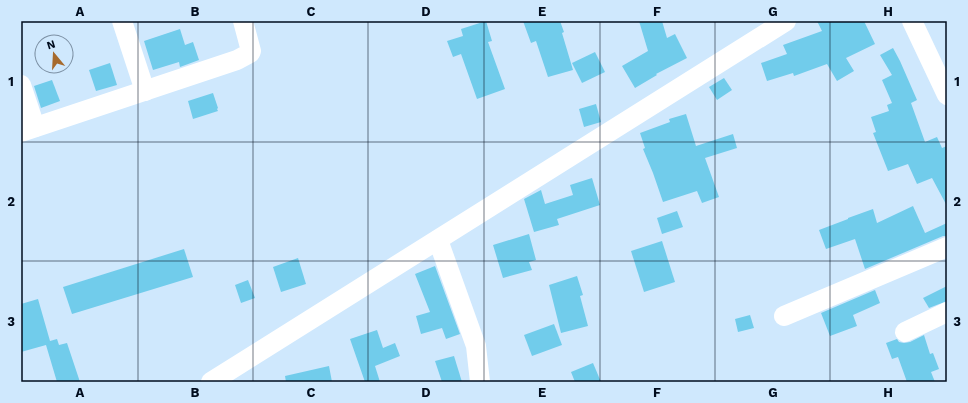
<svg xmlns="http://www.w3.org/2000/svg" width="968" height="403" font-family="'Work Sans',sans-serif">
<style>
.building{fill:#71cceb}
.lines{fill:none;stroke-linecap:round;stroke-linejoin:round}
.minor{stroke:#fff;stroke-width:20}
.grid{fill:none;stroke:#000c1e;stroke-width:1;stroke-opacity:0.55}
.neatline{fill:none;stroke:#000c1e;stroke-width:1.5}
.grid-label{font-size:13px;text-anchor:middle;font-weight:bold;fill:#000c1e}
</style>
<rect width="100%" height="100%" fill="#cfe8fd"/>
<g class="building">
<polygon points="486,21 492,41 488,42 505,89 477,99 461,54 453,57 447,41 463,36 461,29"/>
<polygon points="523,21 560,21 564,32 562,33 573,70 548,77 536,41 531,43"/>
<polygon points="639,21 662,21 667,38 675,34 687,58 656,74 657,75 635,88 622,66 648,51"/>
<polygon points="817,21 864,21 875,44 846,58 854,71 837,81 827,64 794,76 793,73 767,81 761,63 787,54 783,45 822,31"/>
<polygon points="180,29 185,45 193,42 199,60 180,67 179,62 153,70 144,41"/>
<polygon points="893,48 900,61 917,100 911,103 925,142 937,137 942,148 947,146 947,206 932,178 917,184 908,164 888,171 873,133 876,132 871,117 889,111 887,105 892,103 882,80 892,75 880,55"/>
<polygon points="595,52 605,72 582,83 572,63"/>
<polygon points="110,63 117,85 96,91 89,70"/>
<polygon points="724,78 732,90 717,100 709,87"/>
<polygon points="52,80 60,101 41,108 34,86"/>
<polygon points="213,93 218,108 217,109 218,111 193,119 188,101"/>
<polygon points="596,104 601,122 584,127 579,109"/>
<polygon points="686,114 696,146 733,134 737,148 705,158 719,197 702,203 697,191 663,202 653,173 643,149 645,148 640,133 670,122 669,119"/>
<polygon points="592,178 600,205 557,219 559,225 534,232 524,199 541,190 545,204 573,195 570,185"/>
<polygon points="913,206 925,233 947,223 947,236 943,236 865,269 855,239 826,249 819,230 848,219 848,218 873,209 877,223"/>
<polygon points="677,211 683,227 662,234 657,218"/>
<polygon points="529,234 536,260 529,262 532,270 503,278 493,245"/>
<polygon points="662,241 675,282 644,292 631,251"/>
<polygon points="184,249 193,277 72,314 63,287"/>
<polygon points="298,258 306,284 281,292 273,267"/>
<polygon points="435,266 460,334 446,339 442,328 421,334 416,316 430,312 415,274"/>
<polygon points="577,276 583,295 580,296 588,326 561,333 549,285"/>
<polygon points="248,280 255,298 241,303 235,285"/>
<polygon points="947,286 947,301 929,308 923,298"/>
<polygon points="875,290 880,303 853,315 857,326 830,336 821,313"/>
<polygon points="38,299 50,341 57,339 59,345 67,343 80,382 57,382 46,345 21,352 21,304"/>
<polygon points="750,315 754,328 738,332 735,319"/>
<polygon points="554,324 562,345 532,356 524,335"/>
<polygon points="377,330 383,348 395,343 400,356 375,366 380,382 365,382 350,339"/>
<polygon points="924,335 930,354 933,353 939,369 931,372 935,382 907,382 898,357 892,359 886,343 897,339 899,342 904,343 910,342"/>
<polygon points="454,356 462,382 442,382 435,361"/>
<polygon points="593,363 601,382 575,382 571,372"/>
<polygon points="329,366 332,382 286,382 285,376"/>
</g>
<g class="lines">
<g class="minor">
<polyline points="122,21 145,91"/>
<polyline points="912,21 947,95"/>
<polyline points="21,85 35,127"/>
<polyline points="21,132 237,60 250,53 251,51 243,21"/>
<polyline points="438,240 476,346 480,382"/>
<polyline points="784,316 947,247"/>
<polyline points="905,332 947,312"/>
<polyline points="211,382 786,21"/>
</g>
</g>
<path class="grid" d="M138,21V382M253,21V382M368,21V382M484,21V382M600,21V382M715,21V382M830,21V382M21,142H947M21,261H947"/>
<rect width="968" height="403" fill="none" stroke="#cfe8fd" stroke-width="44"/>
<g transform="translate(54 54) rotate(342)"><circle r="19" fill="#cfe8fd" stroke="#7c90a4"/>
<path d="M0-3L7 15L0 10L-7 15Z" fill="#a66a2d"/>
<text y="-6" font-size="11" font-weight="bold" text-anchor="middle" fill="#000c1e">N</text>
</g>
<rect x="22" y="22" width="924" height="359" class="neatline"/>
<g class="grid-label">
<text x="80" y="16">A</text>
<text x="195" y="16">B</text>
<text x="311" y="16">C</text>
<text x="426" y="16">D</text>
<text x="542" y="16">E</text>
<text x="657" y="16">F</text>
<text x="773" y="16">G</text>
<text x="888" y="16">H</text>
<text x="11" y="86">1</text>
<text x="957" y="86">1</text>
<text x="11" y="206">2</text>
<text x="957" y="206">2</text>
<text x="11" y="326">3</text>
<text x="957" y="326">3</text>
<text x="80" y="397">A</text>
<text x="195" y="397">B</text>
<text x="311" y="397">C</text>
<text x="426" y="397">D</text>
<text x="542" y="397">E</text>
<text x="657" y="397">F</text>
<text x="773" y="397">G</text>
<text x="888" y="397">H</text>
</g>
</svg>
